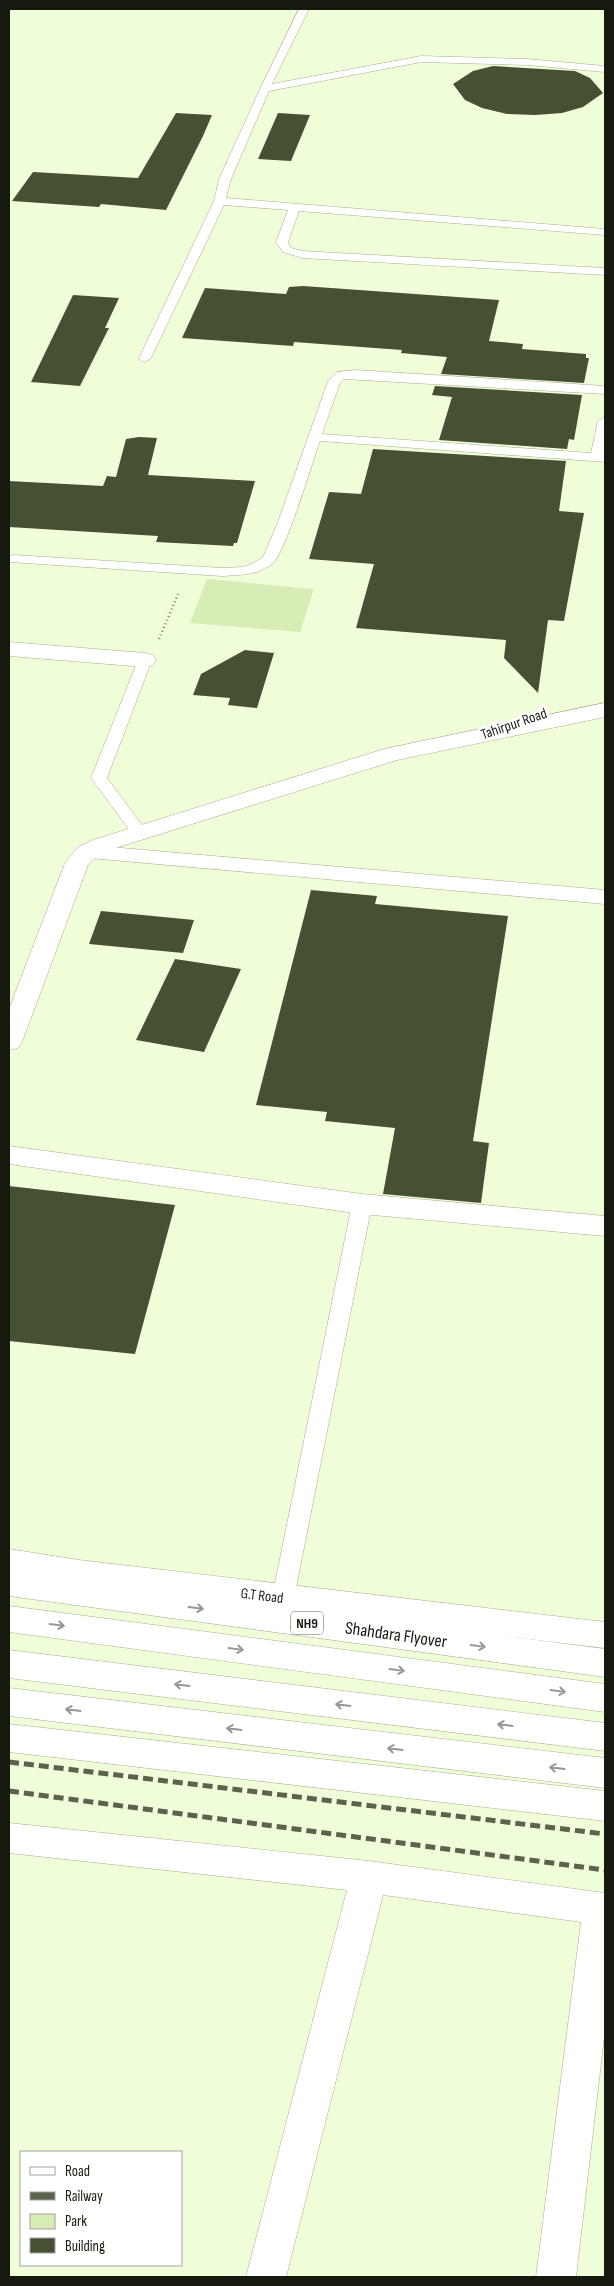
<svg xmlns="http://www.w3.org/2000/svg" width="614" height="2286" viewBox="0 0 614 2286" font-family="'Sofia Sans Condensed',sans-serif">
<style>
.green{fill:#d8ecb5}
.building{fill:#465032}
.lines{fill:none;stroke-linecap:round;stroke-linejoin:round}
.service-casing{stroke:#a2af8d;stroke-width:1}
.minor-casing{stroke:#a2af8d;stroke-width:1}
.tertiary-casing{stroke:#a2af8d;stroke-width:1}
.secondary-casing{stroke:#a2af8d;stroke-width:1}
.primary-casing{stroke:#a2af8d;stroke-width:1}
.trunk-casing{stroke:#a2af8d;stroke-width:1}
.path{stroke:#7f8770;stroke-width:2.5;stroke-dasharray:1 3;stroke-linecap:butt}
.service{fill:#fff;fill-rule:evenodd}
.minor{fill:#fff;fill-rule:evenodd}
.tertiary{fill:#fff;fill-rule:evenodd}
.secondary{fill:#fff;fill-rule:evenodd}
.primary{fill:#fff;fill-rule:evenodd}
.trunk{fill:#fff;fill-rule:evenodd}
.rail{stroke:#5b624e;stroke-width:5;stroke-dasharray:10 5;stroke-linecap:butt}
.oneway{stroke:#969893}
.labels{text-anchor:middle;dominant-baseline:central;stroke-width:5;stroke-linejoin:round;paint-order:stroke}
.shield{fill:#fff;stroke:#5c5f56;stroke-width:1}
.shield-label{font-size:14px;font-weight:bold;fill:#161a0e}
.street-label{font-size:15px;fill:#161a0e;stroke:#fff}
.near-street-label{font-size:18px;fill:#161a0e;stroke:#fff}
</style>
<rect width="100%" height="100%" fill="#f0fdd9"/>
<path class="green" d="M207,579L314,589L300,632L190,623Z"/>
<path class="building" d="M493,66L575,71L590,78L603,93L583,107L562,113L535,115L507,114L482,108L465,100L453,84L473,71Z
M176,113L212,115L203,136L166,210L101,204L99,207L12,201L33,172L138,178Z
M278,113L310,115L291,161L258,159Z
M303,286L499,300L489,341L523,344L522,349L586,354V358H589L584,383L441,374L447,357L401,353L402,350L294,342L293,346L182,338L205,288L286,294L289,287Z
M73,295L119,298L105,328H109L80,386L31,382Z
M435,386L582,395L574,440L569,439L567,449L439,440L452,397L432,395Z
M139,437L157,438L148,475L255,481L237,543H234L233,546L156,542L158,536L9,527V481L103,486L107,476L116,477L126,439Z
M373,449L566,461L559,511L584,513L564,621L548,620L538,693L504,658L506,640L356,628L374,564L309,559L329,492L361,494Z
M245,650L274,653L257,708L228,705L230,698L193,695L201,674Z
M311,890L377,896L375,904L508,916L473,1141L489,1143L481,1203L383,1194L395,1128L325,1121L327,1112L256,1105Z
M101,911L194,920L183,953L89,944Z
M175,959L241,969L204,1052L136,1040Z
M9,1186L175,1205L135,1354L9,1341Z"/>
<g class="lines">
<g class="service-casing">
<path id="service" d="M299,9H309L272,84L421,56L527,59L605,66V72L527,65L421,62L269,91L231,179L226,198L605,229V235L299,211L288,242L291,248L302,251L605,268V275L302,258L283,252L276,242L288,210L224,205L151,358L145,362L141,361L139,358L214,201L219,179L260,89Z
M356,370L605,386V394L344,379L340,383L322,434L591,453L598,421L605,417V462L320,441C312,463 286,551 273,563C259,575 240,575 222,576L9,562V556L14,555L222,568L243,567L254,563L263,557L278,522L328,381L337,372Z
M145,656L152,660L107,778L147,832L145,835H133L91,778L138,660Z
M362,1197L369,1199L372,1204L294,1598L291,1604L283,1607L275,1604L272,1598L352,1204L355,1199Z"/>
</g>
<g class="minor-casing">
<path id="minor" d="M9,642L145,653L153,655L156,660L153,665L145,667L9,656Z
M9,1146L362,1194L605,1216V1236L362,1214L9,1164Z
M9,1823L369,1861L605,1893V2029L576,2277H536L581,1922L383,1895L286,2277H246L347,1890L9,1853Z"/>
</g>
<g class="tertiary-casing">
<path id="tertiary" d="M87,845L605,890V904L78,857L75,852L78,847Z"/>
</g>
<g class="secondary-casing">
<path id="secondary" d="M605,703V717L397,760L109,850L96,857L88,865L22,1042L18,1048L9,1050V1009L65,863L78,847L93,840L384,749Z
M9,1549L79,1560L605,1622V1648L79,1586L9,1575Z
M9,1724L605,1791V1821L9,1752Z"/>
</g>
<g class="primary-casing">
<path id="primary" d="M9,1570L605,1649V1677L9,1596Z
M9,1688L605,1758V1788L9,1716Z"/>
</g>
<g class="trunk-casing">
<path id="trunk" d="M9,1606L605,1684V1712L9,1632Z
M9,1650L605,1723V1751L9,1678Z"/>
</g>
<path class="path" d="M159,639L179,592"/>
<use href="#service" class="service"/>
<use href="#minor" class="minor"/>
<use href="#tertiary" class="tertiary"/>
<use href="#secondary" class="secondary"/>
<use href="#primary" class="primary"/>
<use href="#trunk" class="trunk"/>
<path class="rail" d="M9,1762L605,1834
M9,1791L605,1870"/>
</g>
<defs><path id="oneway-shaft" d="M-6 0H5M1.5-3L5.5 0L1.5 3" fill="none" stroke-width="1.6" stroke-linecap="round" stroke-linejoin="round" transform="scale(1.25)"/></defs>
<g class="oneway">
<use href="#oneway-shaft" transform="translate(196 1608) rotate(7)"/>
<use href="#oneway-shaft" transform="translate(57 1625) rotate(7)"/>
<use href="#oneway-shaft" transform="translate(478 1646) rotate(8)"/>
<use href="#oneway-shaft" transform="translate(236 1649) rotate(8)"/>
<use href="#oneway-shaft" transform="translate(397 1670) rotate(8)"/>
<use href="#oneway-shaft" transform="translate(182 1685) rotate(-173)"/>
<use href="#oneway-shaft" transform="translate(558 1691) rotate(8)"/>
<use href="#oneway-shaft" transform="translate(343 1705) rotate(-173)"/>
<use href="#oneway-shaft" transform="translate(73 1710) rotate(-173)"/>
<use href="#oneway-shaft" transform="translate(505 1725) rotate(-173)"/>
<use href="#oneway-shaft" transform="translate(234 1729) rotate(-173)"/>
<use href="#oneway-shaft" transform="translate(395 1749) rotate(-173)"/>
<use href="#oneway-shaft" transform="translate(557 1768) rotate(-173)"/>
</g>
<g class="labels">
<rect class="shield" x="291" y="1611.5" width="32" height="23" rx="4"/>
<g class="shield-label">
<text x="307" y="1623">NH9</text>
</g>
<g class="street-label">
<text transform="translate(514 724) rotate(-19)">Tahirpur Road</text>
<text transform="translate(262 1596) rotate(7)">G.T Road</text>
</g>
<g class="near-street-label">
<text transform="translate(396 1635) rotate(8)">Shahdara Flyover</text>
</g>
</g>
<rect width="614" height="2286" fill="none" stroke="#161a0e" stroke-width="20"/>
<rect x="20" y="2151" width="162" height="115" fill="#ffffff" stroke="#a2a39f"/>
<rect x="30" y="2167" width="25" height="8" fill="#ffffff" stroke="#a2a39f"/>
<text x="65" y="2176" font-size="15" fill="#161a0e">Road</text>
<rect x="30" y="2192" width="25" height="8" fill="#5b624e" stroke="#a2a39f"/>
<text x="65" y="2201" font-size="15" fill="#161a0e">Railway</text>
<rect x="30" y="2214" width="25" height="15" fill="#d8ecb5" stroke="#a2a39f"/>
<text x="65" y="2226" font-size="15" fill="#161a0e">Park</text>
<rect x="30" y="2238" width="25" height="15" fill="#465032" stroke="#a2a39f"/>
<text x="65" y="2251" font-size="15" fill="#161a0e">Building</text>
</svg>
